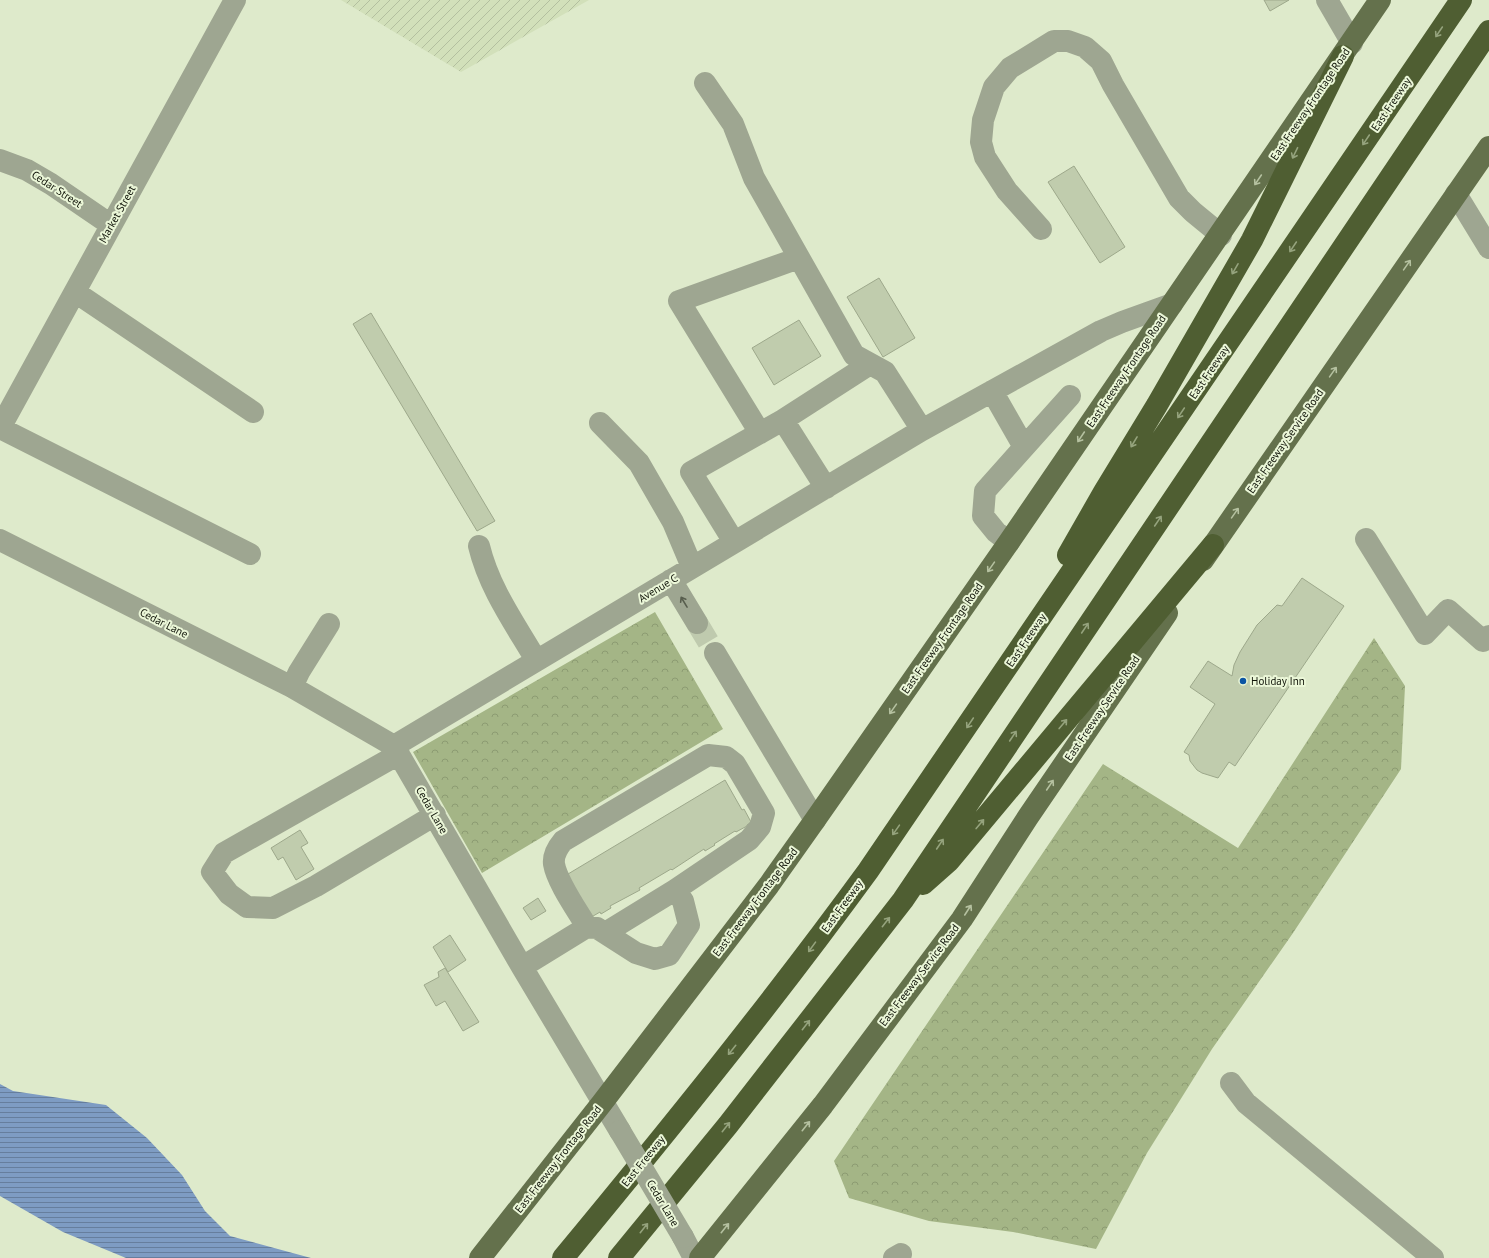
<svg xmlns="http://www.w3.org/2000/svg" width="1489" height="1258" viewBox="0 0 1489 1258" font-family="'PT Sans',sans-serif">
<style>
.industrial{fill:url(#industrial-furrows)}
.forest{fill:url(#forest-crowns)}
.water{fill:url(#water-rules)}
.building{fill:#c0ccad;stroke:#9da88b}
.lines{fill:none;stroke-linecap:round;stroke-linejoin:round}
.minor-tunnel{stroke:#bfcaae;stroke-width:22;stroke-dasharray:22 11;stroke-linecap:butt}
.minor{stroke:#9ea691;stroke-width:22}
.major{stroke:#64714c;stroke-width:22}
.highway{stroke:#4f5e32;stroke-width:22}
.minor-bridge{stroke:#9ea691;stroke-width:22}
.oneway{stroke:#95a37d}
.oneway2{stroke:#b5c1a0}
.oneway3{stroke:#585e4e}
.poi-dot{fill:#0b54a4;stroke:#ebf7d8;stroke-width:1.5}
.labels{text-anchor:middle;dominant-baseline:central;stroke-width:4;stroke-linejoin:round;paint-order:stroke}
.street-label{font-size:11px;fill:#11150a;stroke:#ebf7d8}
.poi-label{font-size:11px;fill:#11150a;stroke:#ebf7d8;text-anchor:start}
</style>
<defs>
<pattern id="industrial-furrows" width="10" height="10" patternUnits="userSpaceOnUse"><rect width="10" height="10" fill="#d2e0ba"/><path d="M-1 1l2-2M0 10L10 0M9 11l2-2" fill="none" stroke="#b3bf9f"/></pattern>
<pattern id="forest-crowns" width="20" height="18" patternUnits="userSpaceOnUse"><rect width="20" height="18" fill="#a4b586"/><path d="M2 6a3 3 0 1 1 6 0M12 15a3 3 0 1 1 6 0" fill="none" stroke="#8c9b72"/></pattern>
<pattern id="water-rules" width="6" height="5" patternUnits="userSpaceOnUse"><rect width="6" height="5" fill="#7e9cc3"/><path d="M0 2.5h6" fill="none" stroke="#667e9d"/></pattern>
</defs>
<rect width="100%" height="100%" fill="#deeacb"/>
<path class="industrial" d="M341,0H589L461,72Z"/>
<path class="forest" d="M655,612L723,729L482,873L413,752Z
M1374,638L1405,686L1401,769L1293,933L1212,1049L1147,1153L1096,1249L1013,1232L929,1221L849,1198L834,1161L1103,764L1238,848Z"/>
<path class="water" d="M0,1084L13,1091L106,1105L147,1138L182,1175L205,1211L230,1236L311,1258H126L63,1232L0,1196Z"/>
<path class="building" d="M1264,0H1289L1270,11Z
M1074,166L1125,247L1100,263L1048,182Z
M879,278L915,338L883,357L847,297Z
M371,313L495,521L477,531L353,324Z
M799,320L821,356L774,385L752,348Z
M1302,578L1344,606L1235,766L1229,762L1218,778L1202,773L1197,770L1190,761L1189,755L1184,752L1215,704L1190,687L1208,661L1232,676L1234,665L1240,652L1257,625L1277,605L1282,606Z
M725,780L742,810L744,809L751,822L747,825V826L736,832L735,831L714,844L715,845L705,851L704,849L672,870L671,869L639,888L640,890L610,906L611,908L601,914L600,912L588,919L563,877Z
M300,830L308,843L301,847L314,869L296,880L283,857L278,860L271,848Z
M538,898L546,911L531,920L523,908Z
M450,935L466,960L448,972L433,947Z
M445,968L479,1022L463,1031L445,1001L436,1006L424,985L439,977L438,972Z"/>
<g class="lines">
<path class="minor-tunnel" d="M697,623L715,653"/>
<path class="minor" d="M1327,0L1352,43
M705,83L733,124L754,178L854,355L885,372L922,430
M0,160L27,170L51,184L111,225
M1456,194L1489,248
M1041,229L1007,191L985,157L981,142L983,120L994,87L1010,68L1054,41H1068L1085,47L1101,61L1113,85L1179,198L1193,212L1221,235
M75,292L253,412
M992,391L1024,447
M600,423L639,463L673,522L692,567
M0,428L235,0
M0,428L250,554
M760,433L679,301L799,258
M826,488L783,420L870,364
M1366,539L1425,634L1448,610L1483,641L1489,636
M0,540L292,687L394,746L522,967L620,1131
M734,542L691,472L783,420
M1009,542L996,532L983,516L985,491L1070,396
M479,546C489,588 515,624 536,660
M671,580L697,623
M715,653L815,820
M292,687L299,672L329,624
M394,746L922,430L1101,331L1122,322L1172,304
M399,754L224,853L212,872L229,894L247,907L273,908L316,886L435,815
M587,927C577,910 557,882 554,864C553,856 558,847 563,841L708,755L726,757L735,764L764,813L760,827L749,840L675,890
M522,967L587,927L597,928L636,953L655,959L669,955L689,925L683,901L675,890L605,933
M1231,1083L1246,1103L1433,1258
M683,1237L694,1258
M894,1258L901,1254"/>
<path class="major" d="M1203,560L1489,147
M480,1258L602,1103L769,885L815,820L1009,542L1380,0
M700,1258L823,1105L962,919L1028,817L1167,613"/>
<path class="highway" d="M1068,555L1104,492L1157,405L1252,240L1343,56
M923,884L949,861L1213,545
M563,1258C668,1131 771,1004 868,871L1461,0
M619,1258L728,1125L903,900L1489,31"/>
<path class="minor-bridge" d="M620,1131L683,1237"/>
</g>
<defs><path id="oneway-shaft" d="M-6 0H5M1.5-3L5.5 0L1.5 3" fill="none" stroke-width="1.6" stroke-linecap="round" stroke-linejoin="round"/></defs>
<g class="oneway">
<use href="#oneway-shaft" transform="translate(1439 32) rotate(124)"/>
<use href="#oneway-shaft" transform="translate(1366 140) rotate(124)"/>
<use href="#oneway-shaft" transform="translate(1295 153) rotate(116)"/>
<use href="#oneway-shaft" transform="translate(1293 247) rotate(124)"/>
<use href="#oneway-shaft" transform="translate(1235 269) rotate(120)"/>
<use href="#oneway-shaft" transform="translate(1181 413) rotate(124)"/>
<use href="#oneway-shaft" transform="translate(1134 442) rotate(121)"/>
<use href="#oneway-shaft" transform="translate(1158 521) rotate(-56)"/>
<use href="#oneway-shaft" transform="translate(1085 628) rotate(-56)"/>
<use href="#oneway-shaft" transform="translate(970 723) rotate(124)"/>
<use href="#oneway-shaft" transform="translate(1063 724) rotate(-50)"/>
<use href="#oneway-shaft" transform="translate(1013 736) rotate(-56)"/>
<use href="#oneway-shaft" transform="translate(980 824) rotate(-50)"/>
<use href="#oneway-shaft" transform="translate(896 830) rotate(125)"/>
<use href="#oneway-shaft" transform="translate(940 844) rotate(-56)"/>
<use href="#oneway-shaft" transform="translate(886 922) rotate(-52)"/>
<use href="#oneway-shaft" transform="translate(812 947) rotate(126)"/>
<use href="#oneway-shaft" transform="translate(806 1025) rotate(-52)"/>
<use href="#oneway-shaft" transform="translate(732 1050) rotate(129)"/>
<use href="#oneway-shaft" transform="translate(726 1127) rotate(-51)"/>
<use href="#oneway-shaft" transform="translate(644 1228) rotate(-51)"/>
</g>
<g class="oneway2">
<use href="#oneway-shaft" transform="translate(1258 180) rotate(124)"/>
<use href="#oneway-shaft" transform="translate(1407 265) rotate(-55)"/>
<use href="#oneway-shaft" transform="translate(1333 372) rotate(-55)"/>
<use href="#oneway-shaft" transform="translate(1081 437) rotate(124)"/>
<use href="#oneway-shaft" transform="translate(1235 513) rotate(-55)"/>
<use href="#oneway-shaft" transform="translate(991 567) rotate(125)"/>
<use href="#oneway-shaft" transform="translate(893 709) rotate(125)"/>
<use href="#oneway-shaft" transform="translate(1050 785) rotate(-56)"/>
<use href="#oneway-shaft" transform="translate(968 910) rotate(-57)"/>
<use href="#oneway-shaft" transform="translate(806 1126) rotate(-51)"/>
<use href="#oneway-shaft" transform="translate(725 1228) rotate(-51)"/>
</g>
<use class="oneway3" href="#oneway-shaft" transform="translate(684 602) rotate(-121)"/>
<circle class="poi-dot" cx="1243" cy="681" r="4"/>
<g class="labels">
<g class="street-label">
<text transform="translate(1310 104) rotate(-56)">East Freeway Frontage Road</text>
<text transform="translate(1391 104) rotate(-56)">East Freeway</text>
<text transform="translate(57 189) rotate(33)">Cedar Street</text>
<text transform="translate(117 214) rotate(-61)">Market Street</text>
<text transform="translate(1126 371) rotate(-56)">East Freeway Frontage Road</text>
<text transform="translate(1209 372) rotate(-56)">East Freeway</text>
<text transform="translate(1285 441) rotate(-55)">East Freeway Service Road</text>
<text transform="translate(658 588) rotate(-31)">Avenue C</text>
<text transform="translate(164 623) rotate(27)">Cedar Lane</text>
<text transform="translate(942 638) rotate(-55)">East Freeway Frontage Road</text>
<text transform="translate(1026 640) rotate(-56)">East Freeway</text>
<text transform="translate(1102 708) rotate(-56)">East Freeway Service Road</text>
<text transform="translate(432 810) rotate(60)">Cedar Lane</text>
<text transform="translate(755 902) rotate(-53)">East Freeway Frontage Road</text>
<text transform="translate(842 906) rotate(-54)">East Freeway</text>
<text transform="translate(919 975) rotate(-53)">East Freeway Service Road</text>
<text transform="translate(558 1159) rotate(-52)">East Freeway Frontage Road</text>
<text transform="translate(643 1161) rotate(-51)">East Freeway</text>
<text transform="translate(663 1203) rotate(59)">Cedar Lane</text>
</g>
<g class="poi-label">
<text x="1251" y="681">Holiday Inn</text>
</g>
</g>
</svg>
